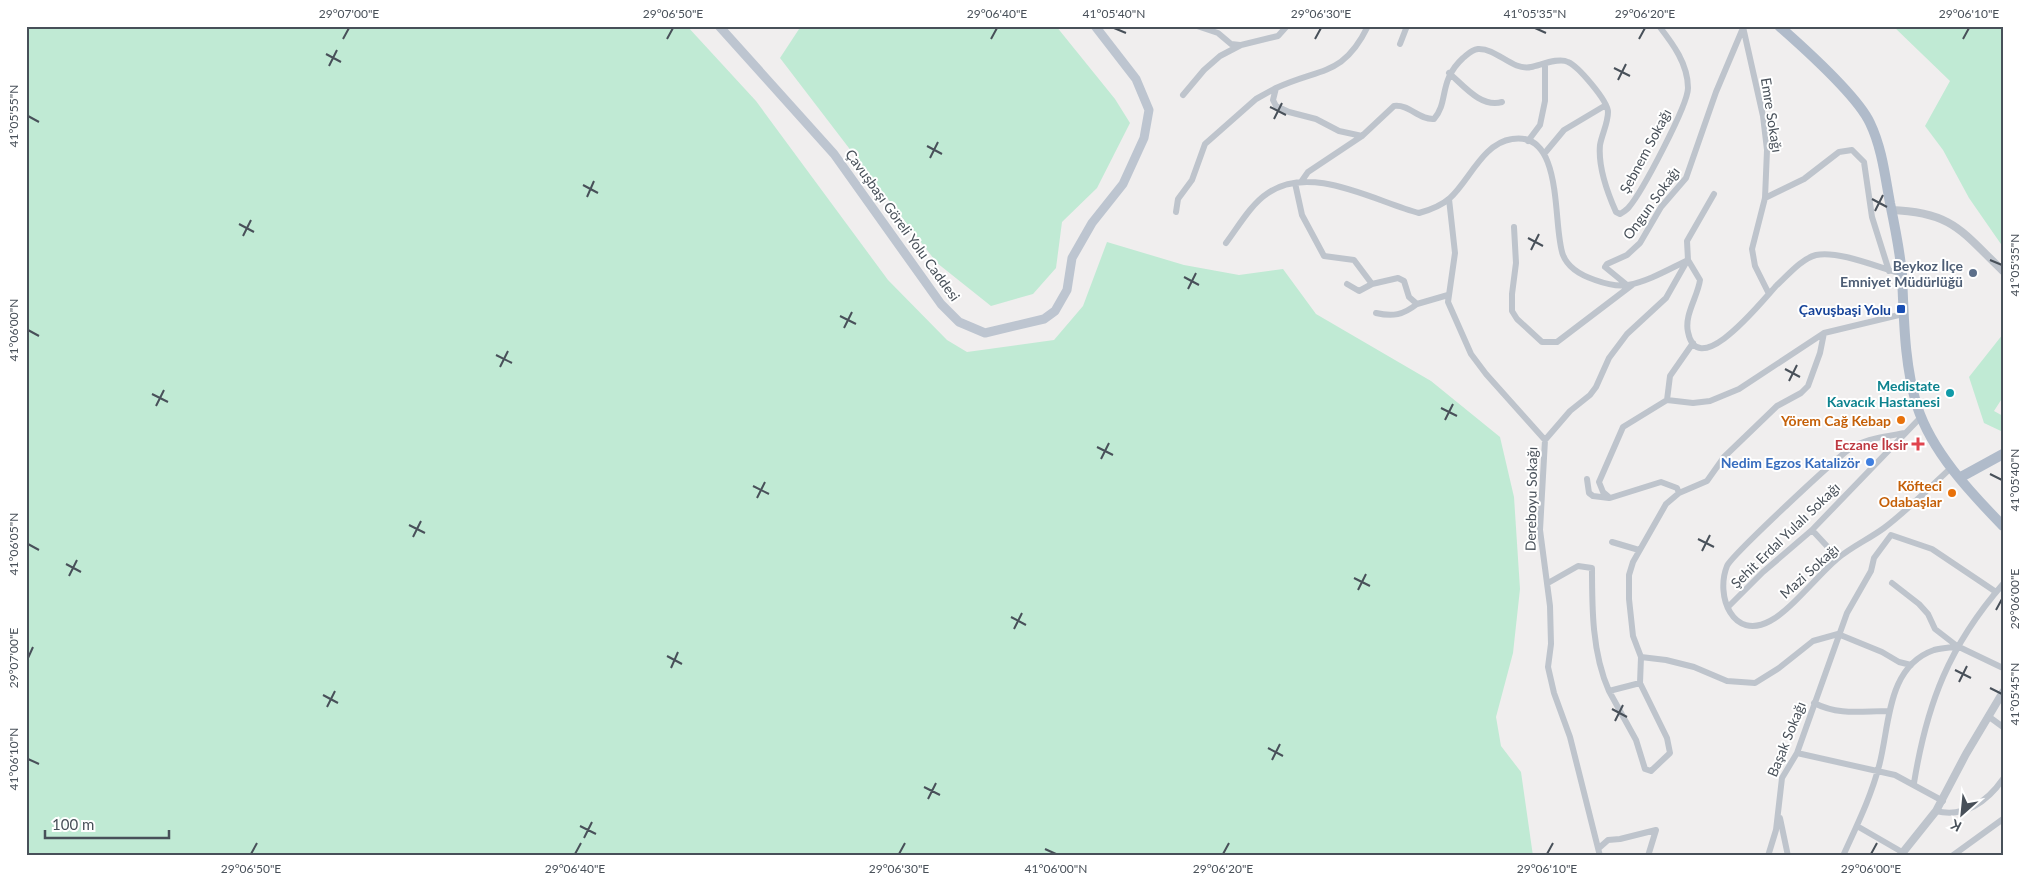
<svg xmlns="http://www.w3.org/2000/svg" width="2029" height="882" viewBox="0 0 2029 882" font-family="Lato,sans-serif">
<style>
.green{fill:#c0ead4}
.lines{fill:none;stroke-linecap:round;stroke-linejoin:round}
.minor{stroke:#bec4cc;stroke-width:6}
.tertiary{stroke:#bec4cc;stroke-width:8}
.secondary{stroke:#bdc5d0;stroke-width:9}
.primary{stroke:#b0bbca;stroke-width:10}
.ticks{fill:none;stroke:#485059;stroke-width:2}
.service-dot{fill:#5c6f8a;stroke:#fff;stroke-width:2}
.transit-dot{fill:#1a4fb4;stroke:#fff;stroke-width:2}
.culture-dot{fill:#0f9aa8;stroke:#fff;stroke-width:2}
.food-dot{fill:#e8710a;stroke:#fff;stroke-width:2}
.health-dot{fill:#e0444e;stroke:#fff;stroke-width:2}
.shop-dot{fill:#3f7fe0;stroke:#fff;stroke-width:2}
.labels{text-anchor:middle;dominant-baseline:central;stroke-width:4;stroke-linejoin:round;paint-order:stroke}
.street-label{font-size:14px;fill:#485059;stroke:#fff}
.service-label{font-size:14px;font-weight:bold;fill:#4e5e75;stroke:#fff;text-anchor:end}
.transit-label{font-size:14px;font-weight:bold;fill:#164399;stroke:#fff;text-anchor:end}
.culture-label{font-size:14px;font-weight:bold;fill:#0d838f;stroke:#fff;text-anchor:end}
.food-label{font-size:14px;font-weight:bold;fill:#c56008;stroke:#fff;text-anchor:end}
.health-label{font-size:14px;font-weight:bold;fill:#be3a42;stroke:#fff;text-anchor:end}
.shop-label{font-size:14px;font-weight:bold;fill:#366cbe;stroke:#fff;text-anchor:end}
.neatline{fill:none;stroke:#485059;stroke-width:2}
.ticks-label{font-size:12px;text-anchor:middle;fill:#485059}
</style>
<rect width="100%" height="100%" fill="#f0eeee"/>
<path class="green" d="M26,26H687L756,101L888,280L947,340L967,352L1054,340L1083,306L1107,242L1184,265L1239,275L1283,269L1316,314L1431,381L1500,437L1514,497L1520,589L1513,653L1496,717L1501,746L1521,772L1533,856H26Z
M801,26H1056L1115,99L1130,123L1097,188L1062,222L1056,268L1033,294L991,306L937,263L780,58Z
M1893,26H2003V247L1969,198L1943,150L1925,126L1950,81Z
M2003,334V397L1994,411L2003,416V432L1984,423L1969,377Z"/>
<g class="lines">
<path class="minor" d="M1197,26L1218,33L1231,44L1240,45
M1743,27L1763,116L1767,150L1765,198L1752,249L1755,266L1769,294
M1400,44L1407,26
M1449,73C1464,86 1481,108 1502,102
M1183,95L1204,70L1220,56L1241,45L1278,36L1287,26
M1362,136L1339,131L1316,119L1289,112L1276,106L1273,100L1276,88C1321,67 1343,77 1368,26
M1528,141L1540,125L1545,101V65
M1544,154L1564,130L1606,105
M1301,182L1308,172L1362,136L1394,106C1409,104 1419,120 1434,119C1449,102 1438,81 1463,58C1468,54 1471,50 1478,49C1497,48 1512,71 1531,67C1541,65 1559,57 1568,62C1578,66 1608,101 1608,112C1608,123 1602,134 1600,145C1598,166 1608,194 1616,212L1620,214C1623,212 1627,210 1629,207C1642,192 1688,105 1688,88C1688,64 1673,44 1659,26
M1295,183L1302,215L1324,256L1354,260L1372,284
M1714,194L1687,241L1688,260L1700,280C1698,296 1684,315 1688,332C1698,384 1766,296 1777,285C1788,275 1801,259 1816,255C1838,250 1880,268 1902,274
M1765,198L1804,179L1839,152L1852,150L1864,162L1872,217L1889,271
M1449,199L1455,253L1448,302L1471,354L1486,374L1545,440L1540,530L1550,606L1551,644L1548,667L1554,693L1570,737L1600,856
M1176,212L1178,199L1192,180L1205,144L1256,99L1276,88
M1514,227L1516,263L1512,294V311L1517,319L1542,342H1557L1632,285
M1226,243C1238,227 1251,204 1268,193C1311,163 1376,202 1419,213C1430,210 1441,206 1450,198C1469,181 1483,143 1512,139C1565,130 1552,227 1563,255C1568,268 1583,276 1595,280C1606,284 1617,287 1628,285C1649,281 1669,269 1688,260
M1347,284L1359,291L1372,284L1398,278L1404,281L1409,297L1417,304L1448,295
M1627,285L1605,267L1607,264L1627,255L1640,243L1661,207L1686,178L1716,92L1743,28
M1376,313C1393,317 1403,315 1417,304
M1667,400L1693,403L1710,401L1739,389L1824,333L1903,314
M1905,433C1888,436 1870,438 1854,446C1842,452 1731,556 1727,566C1715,596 1733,641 1770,621C1790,611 1818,575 1837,559C1851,547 1869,539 1884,528C1908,510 1930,487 1952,467
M1545,440L1570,411L1590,395L1596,387L1609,358L1627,334L1666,298L1687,261
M1587,479L1589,493L1593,496L1609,498
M1679,493L1677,488L1661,482L1610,498L1603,492L1599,482L1623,427L1667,400L1670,376L1693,343
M1812,530L1838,558
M1612,542L1639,550
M1548,583L1578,566L1592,568C1592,608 1592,653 1609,691L1640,683
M1892,583L1919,604L1928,614L1935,629L1957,646L2003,668
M1728,607L1763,572L1812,530L1922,416
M1838,634L1882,652L1899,662L1911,665
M1641,657L1666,660L1694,667L1727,681L1755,683L1779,668L1813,641L1838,634
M1609,691L1636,740L1645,769L1651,771L1670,753L1667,738L1640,683L1641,657L1633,636L1629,599V575L1633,562L1666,504L1679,493L1707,481L1724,457L1777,406L1801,393L1808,386L1820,353L1824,333
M1814,703C1840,716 1861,711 1889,711
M1988,716L2003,727
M1797,753L1895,775L1943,801
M1914,783C1927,703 1949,646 2003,584
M1936,811C1964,818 1987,802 2003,779
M1780,818L1788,856
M1857,826L1902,852
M1599,848L1608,840L1620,839L1656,830L1648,856
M1768,856L1776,830L1782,778L1797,753L1847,613L1871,571L1874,558L1891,535L1932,549L1996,592
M1843,856C1856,827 1871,797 1879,766C1890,726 1886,667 1934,650C1941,648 1950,648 1957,646
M1952,856L2003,819"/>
<path class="tertiary" d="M1891,210C1953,212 1962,232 2003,271
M1900,856L1936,811L1966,754L2003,692"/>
<path class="secondary" d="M719,26L834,154L941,304L959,322L985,333L1044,319L1055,311L1067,290L1072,258L1092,223L1123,184L1144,138L1149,110L1136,79L1095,26"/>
<path class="primary" d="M1779,26C1804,48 1857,95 1870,123C1882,148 1885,176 1890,203C1895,227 1900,251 1902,275C1904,318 1904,364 1917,406C1932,452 1970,492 2003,526
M1961,477L2003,454"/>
</g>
<path class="ticks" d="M1114,28L1126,33M1535,28L1546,33M343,39L349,28M667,39L673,28M991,39L997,28M1315,39L1321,28M1639,39L1645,28M1963,39L1969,28M326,54L341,62M329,66L337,50M1614,68L1630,76M1618,80L1626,64M1270,107L1286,115M28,116L39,122M1274,119L1282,103M927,146L942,154M930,158L938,142M583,185L598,193M587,197L594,181M1872,199L1887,207M1875,211L1883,195M239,224L254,232M243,236L251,220M1528,238L1543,246M1531,250L1539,234M1990,260L2002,265M1184,277L1199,285M1188,289L1196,273M840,316L856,324M844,328L852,312M28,330L39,336M496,355L512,363M500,367L508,351M1785,369L1800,377M1789,381L1797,365M152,394L168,402M156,406L164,390M1441,408L1457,416M1445,420L1453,404M1097,447L1113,455M1101,459L1109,443M1990,474L2002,480M753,486L769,494M757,498L765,482M409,525L425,533M413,537L421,521M1698,539L1714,547M28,544L39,550M1702,551L1710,535M66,564L81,572M69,576L77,560M1354,578L1370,586M1358,590L1366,574M1996,610L2002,599M1011,617L1026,625M1014,629L1022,613M667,656L682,664M28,658L33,647M671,668L678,652M1955,670L1971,678M1959,682L1967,666M1990,688L2002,694M323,695L338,703M327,707L335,691M1612,709L1627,717M1615,721L1623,705M1268,748L1283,756M28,759L39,764M1272,760L1280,744M924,787L940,795M928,799L936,783M580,826L596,834M584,838L592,822M1045,849L1056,854M251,854L257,843M575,854L581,843M899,854L905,843M1223,854L1229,843M1547,854L1553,843M1871,854L1877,843"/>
<circle class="service-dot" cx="1973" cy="273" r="5"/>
<rect class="transit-dot" x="1896" y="304" width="10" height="10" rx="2.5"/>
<circle class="culture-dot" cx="1950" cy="393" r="5"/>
<g class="food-dot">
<circle cx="1901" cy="420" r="5"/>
<circle cx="1952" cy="493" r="5"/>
</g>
<path class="health-dot" d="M1915.5 436.5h5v5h5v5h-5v5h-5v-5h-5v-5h5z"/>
<circle class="shop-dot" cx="1870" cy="462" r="5"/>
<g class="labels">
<g class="street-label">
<text transform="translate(1772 115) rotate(81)">Emre Sokağı</text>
<text transform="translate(1645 151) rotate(-62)">Şebnem Sokağı</text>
<text transform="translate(1651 203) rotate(-54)">Ongun Sokağı</text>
<text transform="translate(903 225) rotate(54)">Çavuşbaşı Göreli Yolu Caddesi</text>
<text transform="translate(1531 499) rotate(-89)">Dereboyu Sokağı</text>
<text transform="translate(1785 535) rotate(-44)">Şehit Erdal Yulalı Sokağı</text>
<text transform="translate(1809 571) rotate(-42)">Mazi Sokağı</text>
<text transform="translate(1786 739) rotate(-68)">Başak Sokağı</text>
</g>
<g class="service-label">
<text x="1963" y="265">Beykoz İlçe<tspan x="1963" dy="16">Emniyet Müdürlüğü</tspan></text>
</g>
<g class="transit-label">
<text x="1891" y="309">Çavuşbaşi Yolu</text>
</g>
<g class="culture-label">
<text x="1940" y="385">Medistate<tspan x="1940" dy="16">Kavacık Hastanesi</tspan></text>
</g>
<g class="food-label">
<text x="1891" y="420">Yörem Cağ Kebap</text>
<text x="1942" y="485">Köfteci<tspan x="1942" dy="16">Odabaşlar</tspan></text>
</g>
<g class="health-label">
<text x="1908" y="444">Eczane İksir</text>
</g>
<g class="shop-label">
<text x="1860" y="462">Nedim Egzos Katalizör</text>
</g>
</g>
<rect width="2029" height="882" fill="none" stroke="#ffffff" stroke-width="55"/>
<g transform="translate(1962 814) rotate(207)" stroke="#ffffff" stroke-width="4" paint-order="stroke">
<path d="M0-4L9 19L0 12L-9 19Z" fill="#485059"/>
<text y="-8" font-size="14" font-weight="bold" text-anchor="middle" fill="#485059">K</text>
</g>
<path d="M45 830v8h124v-8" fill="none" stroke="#485059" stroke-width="2.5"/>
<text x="52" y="830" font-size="15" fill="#485059" stroke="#ffffff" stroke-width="4" paint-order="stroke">100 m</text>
<rect x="28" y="28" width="1974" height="826" class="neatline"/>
<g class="ticks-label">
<text x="349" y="18">29°07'00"E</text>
<text x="673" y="18">29°06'50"E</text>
<text x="997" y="18">29°06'40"E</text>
<text x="1114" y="18">41°05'40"N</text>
<text x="1321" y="18">29°06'30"E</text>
<text x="1535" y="18">41°05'35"N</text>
<text x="1645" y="18">29°06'20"E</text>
<text x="1969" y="18">29°06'10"E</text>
<text transform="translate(14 116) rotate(-90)" y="4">41°05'55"N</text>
<text transform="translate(2015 265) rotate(-90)" y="4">41°05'35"N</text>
<text transform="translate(14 330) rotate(-90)" y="4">41°06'00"N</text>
<text transform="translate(2015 480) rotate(-90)" y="4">41°05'40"N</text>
<text transform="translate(14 544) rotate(-90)" y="4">41°06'05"N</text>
<text transform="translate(2015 599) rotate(-90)" y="4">29°06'00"E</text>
<text transform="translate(14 658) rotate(-90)" y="4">29°07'00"E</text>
<text transform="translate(2015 694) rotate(-90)" y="4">41°05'45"N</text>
<text transform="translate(14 759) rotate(-90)" y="4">41°06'10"N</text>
<text x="251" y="873">29°06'50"E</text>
<text x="575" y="873">29°06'40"E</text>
<text x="899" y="873">29°06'30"E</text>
<text x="1056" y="873">41°06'00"N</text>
<text x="1223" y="873">29°06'20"E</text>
<text x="1547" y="873">29°06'10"E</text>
<text x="1871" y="873">29°06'00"E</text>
</g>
</svg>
